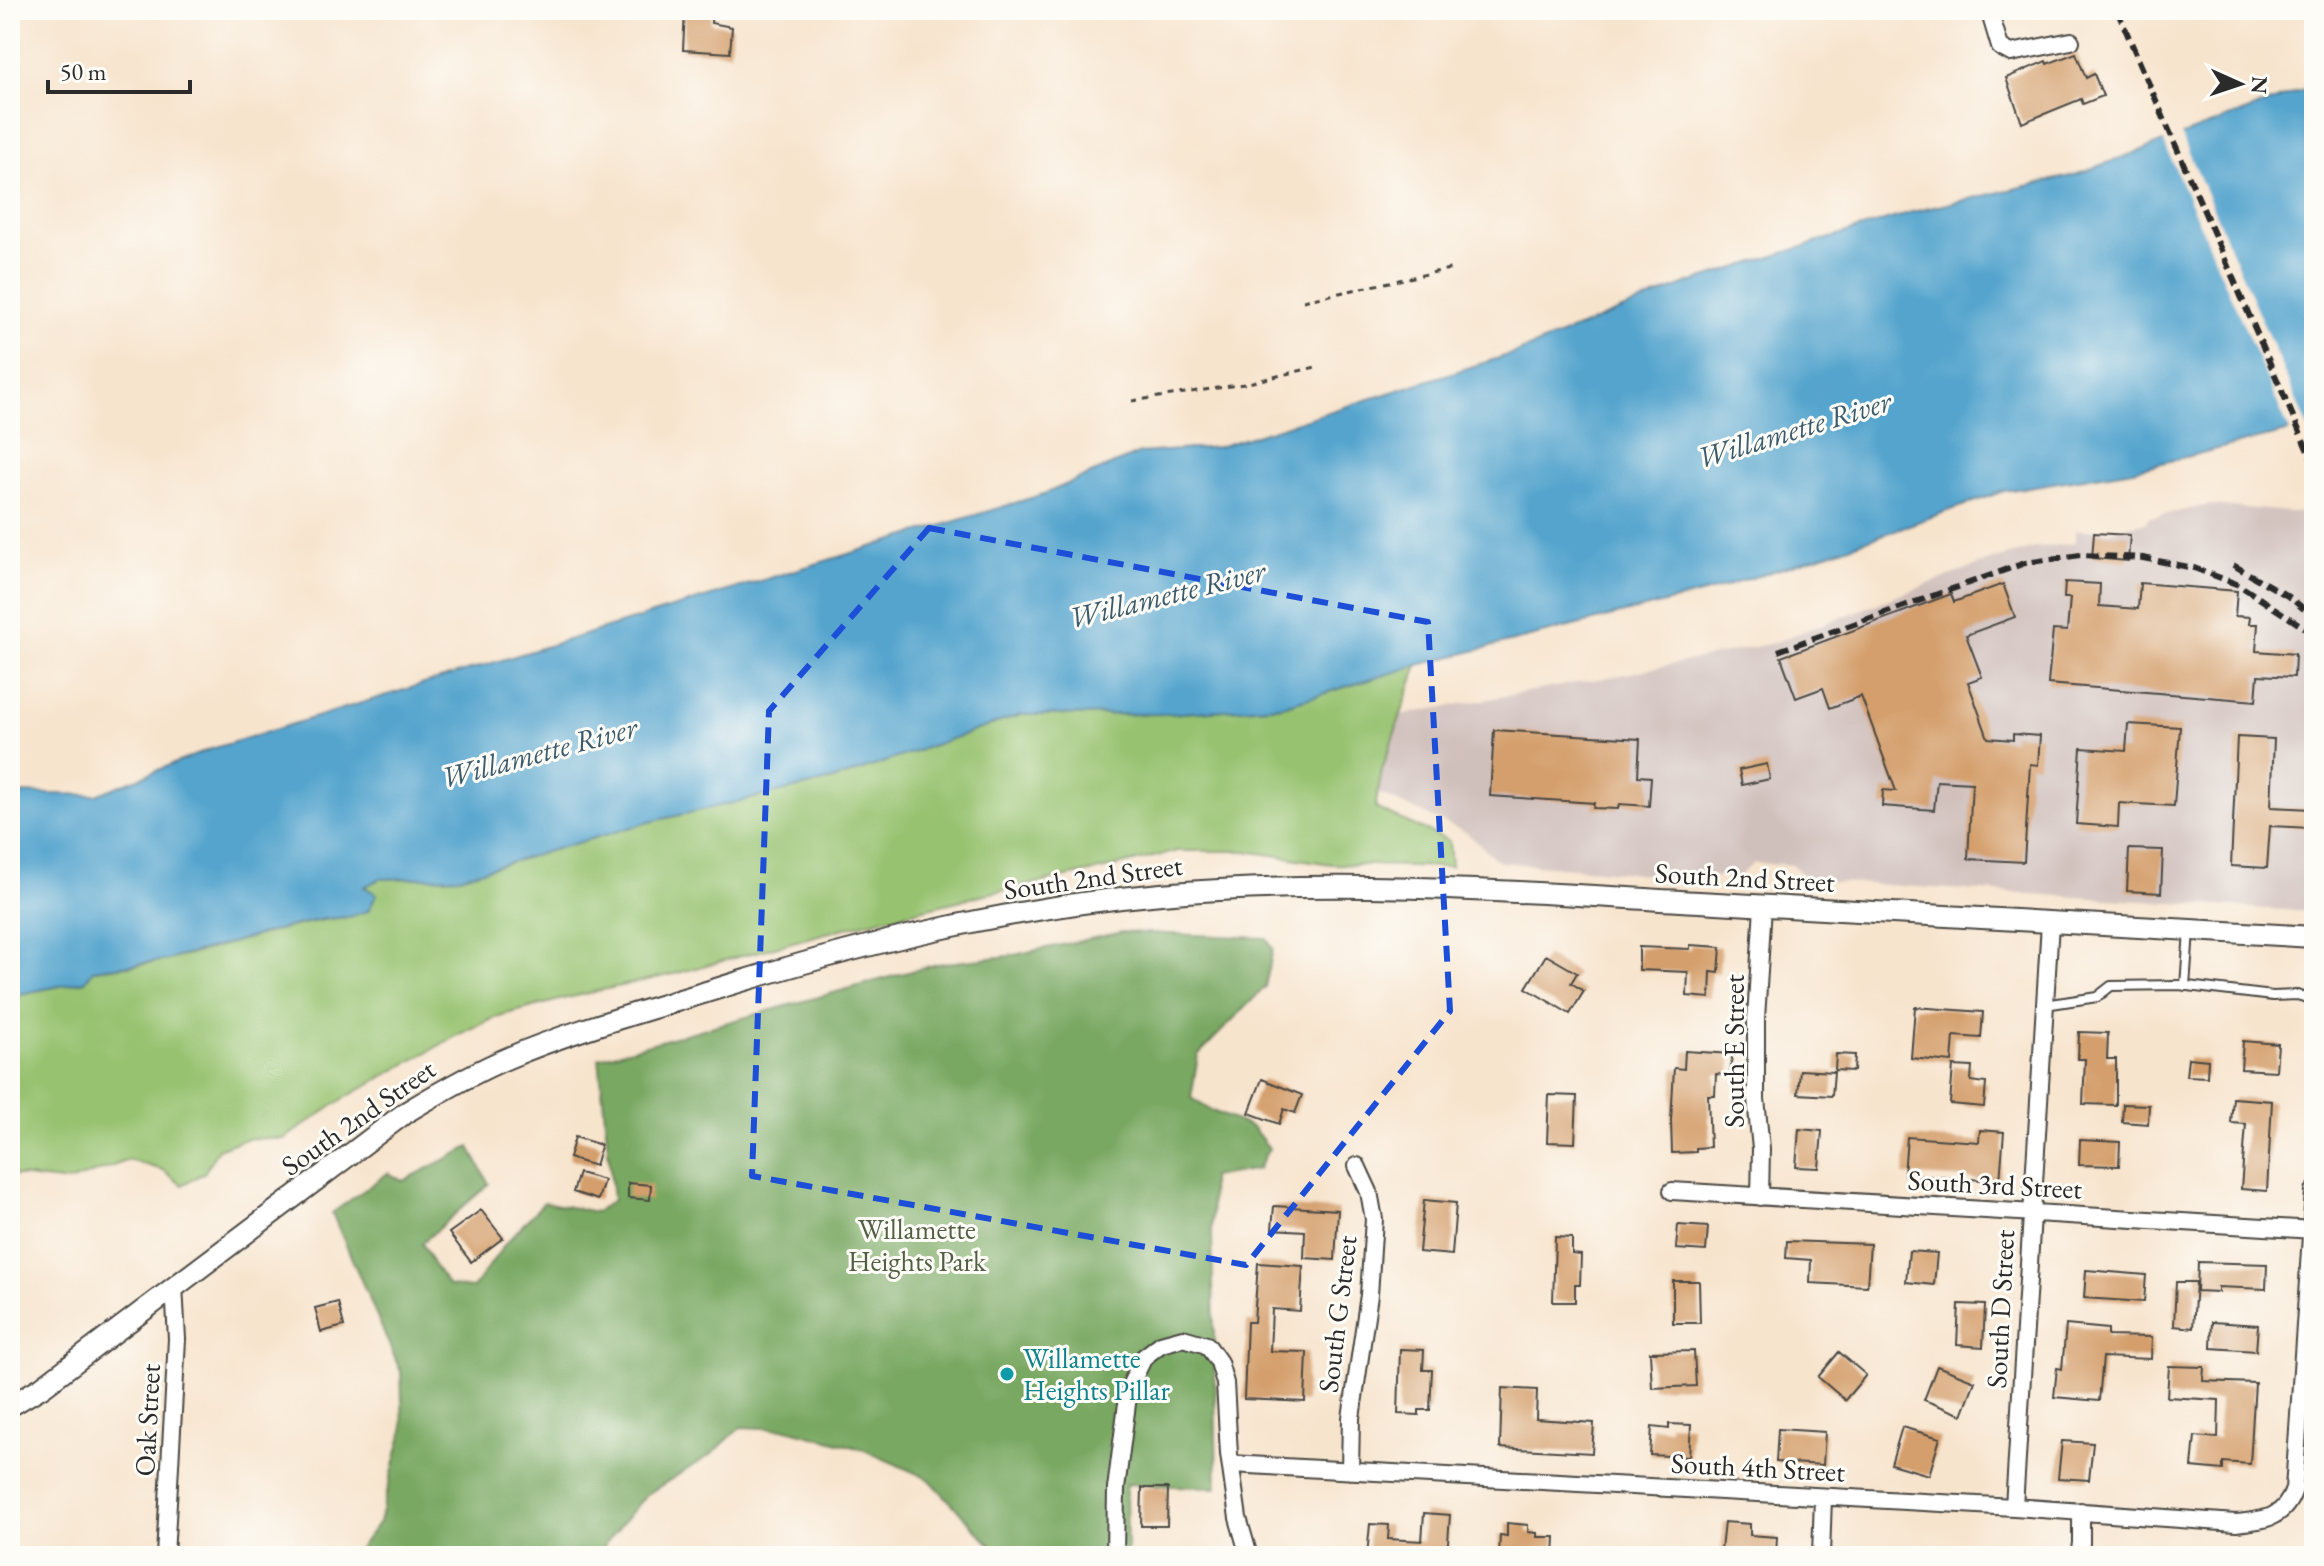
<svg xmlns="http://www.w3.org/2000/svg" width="2324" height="1566" viewBox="0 0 2324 1566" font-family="'EB Garamond',serif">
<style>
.industrial{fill:#d0c0bc}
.green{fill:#97c270;stroke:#61764e;stroke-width:2}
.forest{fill:#79a862;stroke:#526a46;stroke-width:2}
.water{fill:#54a4ce;stroke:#40687c;stroke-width:2}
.pier{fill:#f7e4cd}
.building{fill:#d49f6c}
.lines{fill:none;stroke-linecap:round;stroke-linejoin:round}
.service-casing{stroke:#4a4743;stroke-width:12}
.minor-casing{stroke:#4a4743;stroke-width:20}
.tertiary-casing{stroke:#4a4743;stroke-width:24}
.path{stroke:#4a4743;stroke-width:3;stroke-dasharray:6 6;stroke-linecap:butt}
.service{stroke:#fff;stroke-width:8}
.minor{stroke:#fff;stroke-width:16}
.tertiary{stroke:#fff;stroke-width:20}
.rail{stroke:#2b2b2b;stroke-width:6;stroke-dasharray:12 6;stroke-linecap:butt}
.marked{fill:none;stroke:#1d4ed8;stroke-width:6;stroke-dasharray:16 10;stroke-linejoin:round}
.culture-dot{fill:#0f9aa8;stroke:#fdfcf7;stroke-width:3}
.labels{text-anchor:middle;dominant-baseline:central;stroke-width:6;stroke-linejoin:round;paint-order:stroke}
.street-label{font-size:28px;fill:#2b2b2b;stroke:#fdfcf7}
.park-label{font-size:28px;fill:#516043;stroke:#fdfcf7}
.culture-label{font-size:28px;fill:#0d838f;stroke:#fdfcf7;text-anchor:start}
.water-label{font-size:30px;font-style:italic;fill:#3b5b6c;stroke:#fdfcf7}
</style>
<rect width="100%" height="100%" fill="#fdfcf7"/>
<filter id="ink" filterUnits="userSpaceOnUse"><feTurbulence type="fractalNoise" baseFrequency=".0125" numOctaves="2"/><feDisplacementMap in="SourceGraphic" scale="16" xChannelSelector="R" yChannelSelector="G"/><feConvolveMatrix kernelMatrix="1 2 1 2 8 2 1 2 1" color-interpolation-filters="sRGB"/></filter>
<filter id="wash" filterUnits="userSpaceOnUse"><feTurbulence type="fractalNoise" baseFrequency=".006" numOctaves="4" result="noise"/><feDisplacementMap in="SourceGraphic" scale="32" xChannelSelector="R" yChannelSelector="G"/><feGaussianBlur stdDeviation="1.8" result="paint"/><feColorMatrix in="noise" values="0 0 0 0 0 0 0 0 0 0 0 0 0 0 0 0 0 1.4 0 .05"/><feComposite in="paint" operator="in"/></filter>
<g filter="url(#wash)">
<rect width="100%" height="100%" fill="#f7e4cd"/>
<path class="industrial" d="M2209,505L2303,513L2314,539V912L1808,880L1793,865L1754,863L1738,877L1658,875L1499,862L1467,833L1351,781L1362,722L1626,674L1773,643L1992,560L2035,548L2075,543L2076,530L2108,531L2147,522V518Z"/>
<path class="green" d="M1418,665L1382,770L1375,808L1449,841L1451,867L1331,864L1246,851H1177L1109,868L995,892L845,928L674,974L567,998L499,1016L460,1034L343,1099L284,1139L248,1138L218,1149L204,1173L182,1185L163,1170L129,1160L69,1182L10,1175V994H20L85,981L93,970C117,967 143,965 167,960C228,947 287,922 349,917L364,887L379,879L459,877L649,822L833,780L1020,715L1167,714L1282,706Z"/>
<path class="forest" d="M1122,932L1266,938L1273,949L1265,987L1198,1055L1191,1098L1212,1111L1252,1127L1269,1148L1258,1169L1211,1177L1217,1488L1126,1484L1127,1556H1001L929,1479L862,1449L787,1429L741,1427L712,1454L646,1495L595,1556H353L379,1522L403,1431L401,1372L332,1213L388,1173L403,1181L470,1147L489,1184L422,1243L433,1264L449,1286L473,1288L505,1244L544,1202L596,1212L613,1200L599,1058L937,964L1009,956Z"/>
<path class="water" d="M2314,86V425L2133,470L2004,491L1839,550L1708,592L1418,665L1282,706L1167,714L1020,715L833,780L649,822L459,877L379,879L364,887L377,894L368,911L349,917L324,919L292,926L167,960L93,970L85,981L20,994H10V793L96,795L208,750L1044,494L1140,453L1218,447L1521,351L1686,284L1912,212L2075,175Z"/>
<path class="pier" d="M2180,132L2309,430L2291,434L2162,138Z"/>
<g id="blocks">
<path class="building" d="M685,10H712L711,23L732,27L730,53L683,50Z
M2076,53L2086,78L2094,74L2103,96L2083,104L2081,99L2022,123L2006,78L2046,61L2047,64Z
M2094,533L2130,535L2128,561L2092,558Z
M2065,582L2100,584L2099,606L2138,609L2140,583L2237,591L2235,616L2250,617L2249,624H2258L2256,651L2295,654L2294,677L2258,675L2256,701L2048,684L2053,630L2067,631L2070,598H2064Z
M2003,584L2015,617L1966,635L1982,677L1968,682L1988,738L2013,740V734L2040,736L2038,765L2030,764L2024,862L1968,859L1972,783L1937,781L1934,810L1882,806L1883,790L1896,791L1861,696L1830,708L1823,688L1796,698L1781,657L1951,594L1954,602Z
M2128,724L2180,727L2174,806L2119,803L2118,827L2076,824L2081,748L2126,751Z
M1494,730L1640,739L1638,776L1651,777L1649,806L1619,804L1618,809L1593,808L1594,803L1490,796Z
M2237,737L2274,739L2271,807L2311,809L2310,828L2270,826L2267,868L2231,866Z
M1767,764L1770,779L1742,785L1739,770Z
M2129,849L2163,850L2161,893L2127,891Z
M1690,945L1721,947L1719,973L1711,972L1710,998L1687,996L1688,972L1639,970V947L1690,949Z
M1546,955L1577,973L1571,983L1584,991L1570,1014L1526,988Z
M1915,1007L1983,1012L1981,1038L1954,1036L1952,1062L1911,1058Z
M2079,1032L2108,1033L2107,1059H2116V1105L2083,1104L2085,1059H2078Z
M2243,1041L2278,1044L2276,1071L2241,1069Z
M1685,1051L1732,1054L1730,1075L1716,1074L1715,1095H1708L1710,1147L1696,1148V1152L1672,1153L1671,1121L1674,1068L1684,1069Z
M1836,1054L1855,1055L1854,1071L1835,1070Z
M2188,1058L2208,1060L2207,1077L2186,1076Z
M1953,1066L1972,1067L1971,1081L1986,1083L1984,1107L1950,1104Z
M1800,1070L1834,1072L1832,1096L1798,1094Z
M1262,1079L1302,1095L1295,1113L1284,1109L1279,1124L1249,1113Z
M1549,1095L1577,1096L1575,1143L1547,1142Z
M2233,1098L2272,1101L2267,1191L2241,1189L2246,1124L2231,1123Z
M2123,1104L2149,1105L2148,1124L2122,1122Z
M1799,1129L1822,1131L1819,1168L1796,1167Z
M1980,1130L2004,1132L2000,1181L1904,1175L1907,1137L1979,1142Z
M575,1137L601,1145L595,1166L569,1158Z
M2080,1140L2120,1142L2119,1166L2079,1165Z
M579,1173L604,1180L598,1200L573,1192Z
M628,1183L651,1185L650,1200L628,1198Z
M1424,1200L1456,1203L1452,1255L1419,1252Z
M1274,1206L1338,1210L1335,1260L1304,1258L1305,1231L1272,1229Z
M481,1210L503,1238L471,1262L449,1233Z
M1678,1225L1708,1227L1706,1251L1676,1249Z
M1555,1237L1572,1238V1254L1581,1255L1580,1285H1575V1302H1553Z
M1787,1241L1870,1244L1867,1286L1810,1283L1811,1260L1786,1258Z
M1909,1251L1937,1253L1934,1285L1906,1282Z
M2198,1262L2267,1264L2266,1289L2218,1287V1292L2197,1291Z
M1258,1263L1303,1266L1300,1311L1272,1309L1270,1351L1307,1352L1305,1402L1244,1399L1247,1322H1254Z
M2086,1270L2146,1275L2144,1302L2084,1298Z
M1673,1281H1699L1700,1323H1673Z
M2176,1282H2196L2193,1328L2174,1326Z
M338,1302L344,1326L321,1332L315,1308Z
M1959,1304L1985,1305L1983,1347L1957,1345Z
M2212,1322L2258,1325L2256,1351L2211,1348Z
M2066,1325L2108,1329V1336L2152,1337L2151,1359L2103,1357L2099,1401L2054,1397L2057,1368L2062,1369Z
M1400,1349L1424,1350L1423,1370H1432L1430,1410H1419V1415L1398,1414Z
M1694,1351L1696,1386L1652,1388L1650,1352Z
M1839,1352L1866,1375L1845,1400L1818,1377Z
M1937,1366L1975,1381L1962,1415L1924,1400Z
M2169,1366L2204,1367L2203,1381L2255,1383L2250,1464L2223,1462V1470L2192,1467L2195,1436L2218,1438L2219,1400L2167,1397Z
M1502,1388L1537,1390L1536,1419L1594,1423L1592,1453L1500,1448Z
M1669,1424L1691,1425L1689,1457L1650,1455L1652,1427L1669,1429Z
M1902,1427L1940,1438L1929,1475L1891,1464Z
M1778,1429L1825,1432L1823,1465L1776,1462Z
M2062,1441L2093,1443L2089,1480L2058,1478Z
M1142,1488H1168L1167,1526H1141Z
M1424,1513L1450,1515L1447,1556H1367L1370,1524L1389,1525L1388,1539L1422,1541Z
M1724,1522L1750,1524V1535L1777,1537L1776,1556H1730V1550H1721Z
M1507,1523L1528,1525V1532L1537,1533V1537H1555L1554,1556H1499L1500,1535L1507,1536Z"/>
</g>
</g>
<g filter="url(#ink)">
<use href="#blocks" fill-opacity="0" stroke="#4a4743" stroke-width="2"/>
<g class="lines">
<g class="service-casing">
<path id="service" d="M2185,986L2189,931
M2045,1005L2097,997L2111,986L2179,985L2273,996L2297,995L2314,1000"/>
</g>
<g class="minor-casing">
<path id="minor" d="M1989,10L2000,47L2011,53L2071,41
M1672,1191L2314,1230
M1760,1197L1761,1149L1756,1099V1019L1763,906
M1231,1464L2014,1507L2236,1523C2265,1520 2285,1518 2294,1489L2314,1191
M1350,1471L1351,1418L1369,1295L1374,1219L1369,1192L1357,1166
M2014,1507L2050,923
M165,1556L177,1339L174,1286
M1115,1556L1116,1489L1129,1388L1144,1357L1161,1344L1183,1338L1207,1345L1219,1362L1225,1383L1229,1454L1238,1518L1249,1556
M1821,1556L1823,1497
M2079,1556L2081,1543V1511"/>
</g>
<g class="tertiary-casing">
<path id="tertiary" d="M10,1406L42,1387L405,1113C438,1093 472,1073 508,1058C571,1031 638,1013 703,993C853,946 1004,908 1161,894C1340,878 1520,892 1699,902C1904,915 2109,927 2314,937"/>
</g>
<path class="path" d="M1303,301L1454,268
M1132,401L1244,384L1320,366"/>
<use href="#service" class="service"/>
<use href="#minor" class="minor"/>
<use href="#tertiary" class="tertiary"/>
<path class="rail" d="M2117,10L2314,465
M2233,565L2291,598L2314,618
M1778,651L2025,563L2080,555L2143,558L2194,568L2239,585L2314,634"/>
</g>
</g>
<path class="marked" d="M929,528L1428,622L1450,1011L1246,1265L752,1176L769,711Z"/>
<circle class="culture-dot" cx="1007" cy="1374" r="8"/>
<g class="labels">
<g class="street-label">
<text transform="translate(1093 877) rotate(-8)">South 2nd Street</text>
<text transform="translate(1745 877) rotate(3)">South 2nd Street</text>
<text transform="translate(1734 1051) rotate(-90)">South E Street</text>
<text transform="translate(358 1117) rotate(-35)">South 2nd Street</text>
<text transform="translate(1995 1184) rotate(3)">South 3rd Street</text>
<text transform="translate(2000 1309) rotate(-87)">South D Street</text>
<text transform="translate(1337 1314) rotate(-83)">South G Street</text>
<text transform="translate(147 1420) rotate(-87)">Oak Street</text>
<text transform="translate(1758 1467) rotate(3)">South 4th Street</text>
</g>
<g class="park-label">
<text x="917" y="1229">Willamette<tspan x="917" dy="32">Heights Park</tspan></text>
</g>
<g class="culture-label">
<text x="1023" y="1358">Willamette<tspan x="1023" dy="32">Heights Pillar</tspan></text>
</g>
<g class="water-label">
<text transform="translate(1794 429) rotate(-17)">Willamette River</text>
<text transform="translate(1167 594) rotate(-14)">Willamette River</text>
<text transform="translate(539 752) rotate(-15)">Willamette River</text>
</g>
</g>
<rect width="2324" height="1566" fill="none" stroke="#fdfcf7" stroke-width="40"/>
<g transform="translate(2240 84) rotate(93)" stroke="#fdfcf7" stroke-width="6" paint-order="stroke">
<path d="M0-6L14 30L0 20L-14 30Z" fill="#2b2b2b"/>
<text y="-12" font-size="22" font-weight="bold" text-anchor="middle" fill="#2b2b2b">N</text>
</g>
<path d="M48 80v12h142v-12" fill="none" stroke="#2b2b2b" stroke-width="4"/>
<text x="60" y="80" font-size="24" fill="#2b2b2b" stroke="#fdfcf7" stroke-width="6" paint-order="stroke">50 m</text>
</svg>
